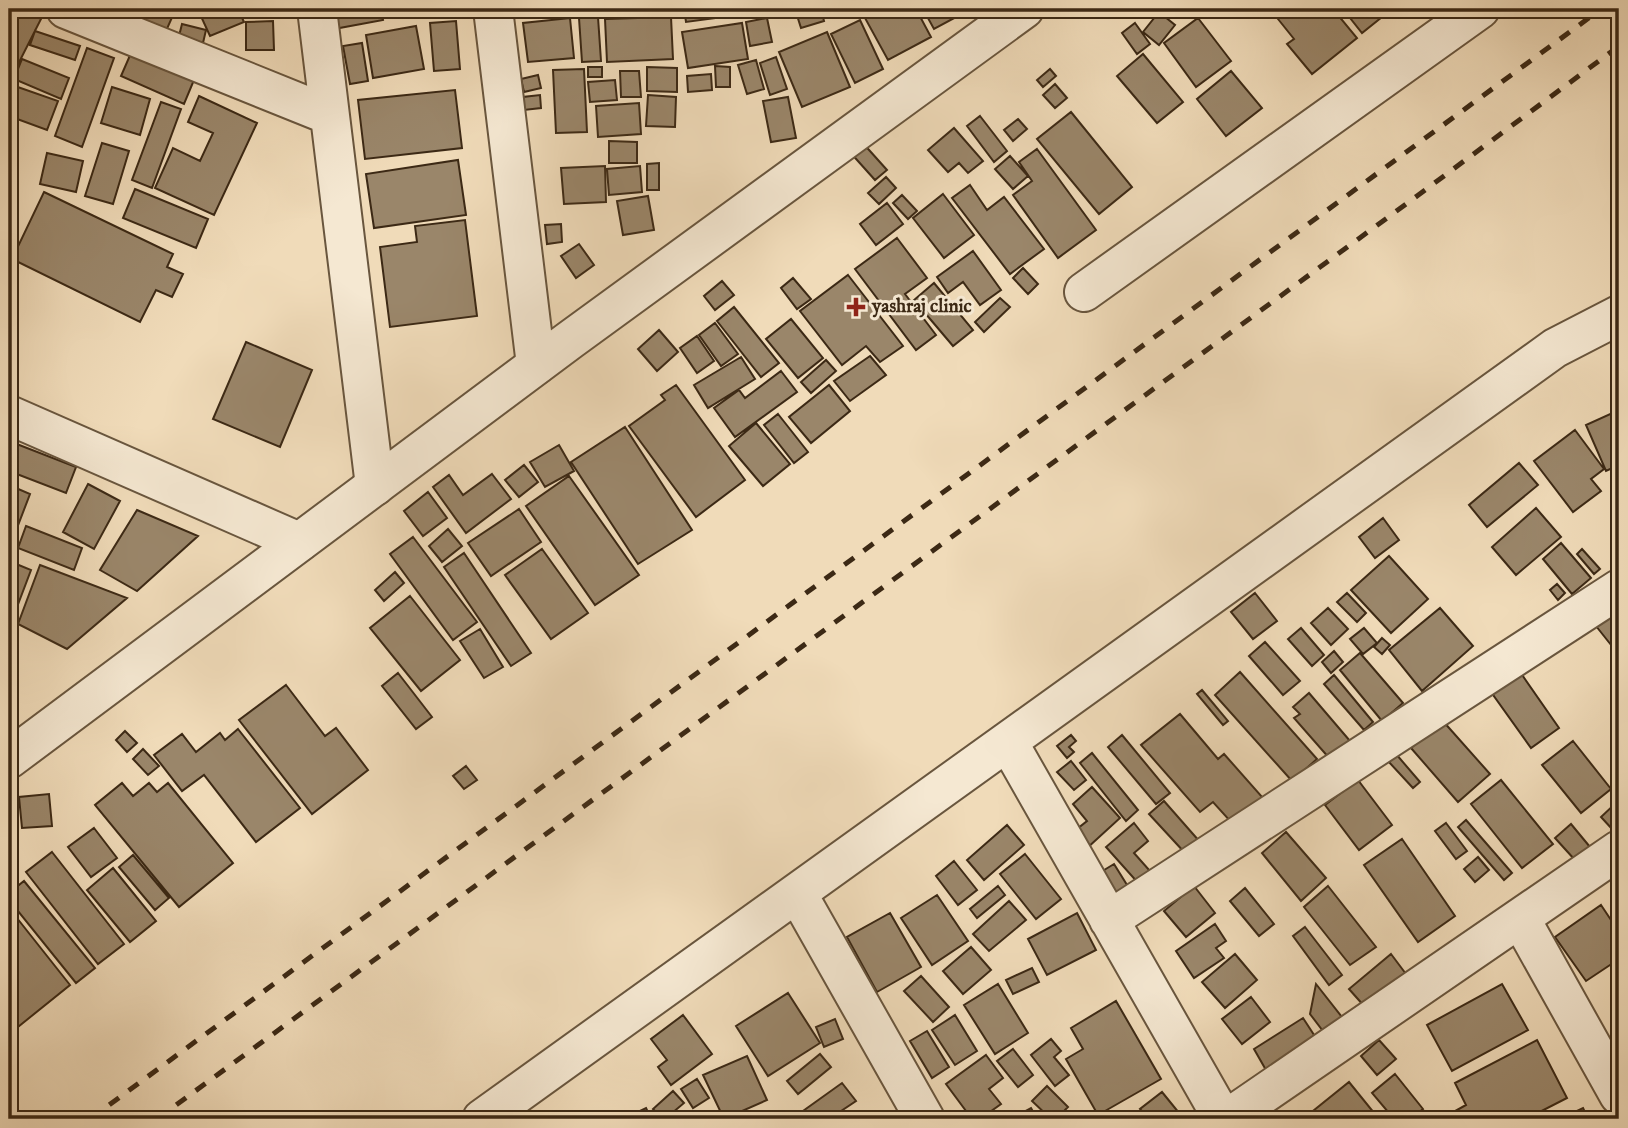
<svg xmlns="http://www.w3.org/2000/svg" width="1628" height="1128" viewBox="0 0 1628 1128" font-family="'IM FELL English',serif">
<style>
.building{fill:#9a866a;stroke:#3c2915;stroke-width:2}
.lines{fill:none;stroke-linecap:round;stroke-linejoin:round}
.minor-casing{stroke:#69563e;stroke-width:42}
.tertiary-casing{stroke:#69563e;stroke-width:42}
.minor{stroke:#f5e8d2;stroke-width:38}
.tertiary{stroke:#f5e8d2;stroke-width:38}
.rail{stroke:#3c2915;stroke-width:5;stroke-dasharray:12 12;stroke-linecap:butt}
.poi-dot{fill:#8f2418;stroke:#f5e8d2;stroke-width:2.5}
.labels{text-anchor:middle;dominant-baseline:central;stroke-width:6;stroke-linejoin:round;paint-order:stroke}
.poi-label{font-size:19px;font-weight:bold;fill:#3c2915;stroke:#f5e8d2;text-anchor:start}
</style>
<rect width="100%" height="100%" fill="#f0dbb9"/>
<filter id="stains"><feTurbulence type="fractalNoise" baseFrequency=".00286" numOctaves="4"/><feColorMatrix values="0 0 0 0 .2 0 0 0 0 .09 0 0 0 0 .02 0 0 0 .5 -.17"/></filter>
<radialGradient id="worn" r=".72"><stop offset=".6" stop-color="#630" stop-opacity="0"/><stop offset="1" stop-color="#630" stop-opacity=".3"/></radialGradient>
<path class="building" d="M9,9H21L41,19L9,82Z
M147,9H165L174,13L166,31L142,20Z
M206,9H238L244,22L210,36L199,12Z
M331,9H381L383,20L334,29Z
M394,9H448V11L395,17Z
M684,9H723L724,17L686,22Z
M730,9H753L754,14L730,16Z
M795,9H821L824,21L801,28Z
M882,9H916L931,37L888,60L865,18Z
M923,9H971L934,29Z
M1270,9H1333L1357,38L1312,74L1287,44L1294,39Z
M1343,9H1392L1362,33Z
M1159,12L1175,25L1159,45L1143,32Z
M598,17L601,61L582,62L579,18Z
M671,17L673,59L607,62L605,19Z
M570,18L574,58L528,62L523,23Z
M767,18L772,42L750,46L746,22Z
M1198,18L1231,61L1196,87L1164,43Z
M860,20L883,69L855,83L831,34Z
M273,21L274,50H246V22Z
M456,21L460,69L434,71L430,23Z
M742,23L748,59L688,68L682,32Z
M1135,23L1150,44L1137,54L1122,33Z
M182,24L206,30L203,43L179,36Z
M416,26L424,69L373,78L366,35Z
M35,31L80,46L75,60L30,45Z
M827,32L850,87L802,107L779,52Z
M362,43L368,81L350,84L343,46Z
M87,48L114,58L82,147L55,136Z
M131,53L194,80L184,104L121,76Z
M1143,54L1183,102L1157,123L1117,76Z
M776,57L787,89L770,95L760,63Z
M22,59L69,78L61,99L14,79Z
M756,60L764,89L747,94L738,65Z
M715,66L730,67V87H716Z
M588,67H602V77H588Z
M647,67L677,68V92L647,91Z
M584,69L587,132L556,133L553,70Z
M1050,69L1056,76L1043,87L1037,80Z
M620,71H639L641,97H621Z
M1231,71L1262,108L1226,136L1197,99Z
M711,74L712,90L688,92L687,76Z
M538,75L541,88L524,92L521,79Z
M615,80L617,100L590,102L588,82Z
M1055,84L1067,98L1055,108L1043,95Z
M12,85L58,101L47,130L9,116V93Z
M112,87L150,99L140,135L101,123Z
M455,90L462,148L365,159L358,100Z
M540,95L541,108L524,110L523,97Z
M648,95L676,97L675,127L646,126Z
M199,96L257,123L214,215L155,188L173,148L200,161L213,133L188,122Z
M788,97L796,138L771,142L763,101Z
M161,102L181,109L152,188L132,180Z
M639,103L641,134L598,137L596,106Z
M1071,112L1132,187L1099,214L1037,139Z
M980,116L1007,151L994,162L967,126Z
M1018,119L1027,129L1013,141L1004,130Z
M954,128L983,161L968,173L959,163L948,172L928,150Z
M609,141L637,142V163H609Z
M861,141L887,170L875,180L849,151Z
M102,143L129,151L113,204L85,196Z
M1037,149L1096,230L1058,258L1013,195L1032,181L1019,162Z
M47,153L83,161L76,192L40,184Z
M1010,156L1028,176L1013,189L995,169Z
M458,160L466,215L374,228L366,174Z
M659,163V190H647V164Z
M605,166L606,202L564,204L561,168Z
M640,166L642,192L609,195L607,169Z
M886,177L896,188L879,204L868,193Z
M970,185L987,210L1004,197L1044,249L1010,274L952,198Z
M135,189L208,219L196,248L123,218Z
M44,192L173,254L167,267L183,274L172,297L156,290L140,322L12,259Z
M943,194L974,235L944,258L913,218Z
M902,195L917,211L908,219L893,203Z
M648,196L654,230L623,235L617,201Z
M887,203L903,224L876,245L860,224Z
M465,220L477,316L390,327L380,247L417,242L415,226Z
M561,224L562,242L547,244L545,225Z
M897,238L927,278L905,294L936,335L916,350L855,269Z
M579,244L594,265L576,278L561,256Z
M973,251L1001,290L980,305L963,282L948,293L937,277Z
M1023,268L1038,284L1028,294L1013,278Z
M848,275L903,346L880,362L866,346L842,365L800,311Z
M793,278L811,299L797,309L781,288Z
M722,281L734,295L715,310L704,296Z
M934,283L973,330L953,346L914,300Z
M1000,298L1010,307L984,332L975,322Z
M734,307L779,363L761,377L717,321Z
M791,319L823,358L798,378L766,339Z
M715,323L738,354L721,366L699,335Z
M659,330L678,352L657,371L638,349Z
M697,336L714,361L697,373L680,348Z
M246,342L312,370L280,447L213,419Z
M870,356L886,375L850,401L834,381Z
M741,357L755,379L708,408L694,385Z
M826,360L836,371L811,393L801,382Z
M781,371L797,392L735,437L714,408L739,390L745,398Z
M676,385L745,480L696,517L629,426L665,400L661,395Z
M829,385L850,411L811,443L789,417Z
M1619,410V465L1606,471L1586,425Z
M778,414L808,452L794,463L764,425Z
M756,423L790,464L763,486L729,446Z
M625,427L692,530L638,564L571,462Z
M1575,430L1604,469L1591,479L1601,491L1573,512L1534,461Z
M9,441L76,467L66,493L9,471Z
M559,445L574,471L545,487L530,462Z
M1519,463L1538,485L1487,527L1469,505Z
M524,465L538,482L519,497L505,480Z
M492,474L511,499L466,533L433,487L449,475L463,495Z
M569,476L639,575L595,605L526,506Z
M88,484L120,501L94,549L63,532Z
M9,485L30,494L9,549Z
M428,492L447,518L423,536L404,511Z
M1536,508L1561,537L1516,575L1492,547Z
M519,509L541,542L491,576L468,543Z
M137,510L198,536L137,591L100,570Z
M1383,518L1399,540L1375,558L1359,537Z
M26,526L82,548L74,570L18,548Z
M448,529L462,546L442,562L429,546Z
M413,537L477,622L453,640L390,554Z
M1561,543L1591,578L1572,594L1543,559Z
M542,549L588,613L551,639L505,575Z
M1582,549L1600,569L1594,574L1577,554Z
M464,553L531,653L511,666L444,567Z
M1389,556L1428,599L1391,633L1351,590Z
M9,561L31,570L17,607L9,604Z
M40,565L127,598L67,649L18,624Z
M395,572L404,583L384,601L375,590Z
M1557,584L1565,593L1558,600L1550,590Z
M1255,593L1277,621L1253,639L1231,612Z
M1347,593L1366,613L1357,622L1337,602Z
M410,596L460,660L421,691L370,628Z
M1619,607V655L1596,626Z
M1328,608L1348,629L1331,645L1311,623Z
M1440,608L1473,646L1422,691L1389,650Z
M1301,628L1324,655L1312,666L1288,639Z
M1364,628L1377,643L1363,654L1350,639Z
M480,629L503,667L484,678L460,641Z
M1382,638L1390,645L1382,654L1374,647Z
M1265,642L1300,681L1283,695L1249,656Z
M1334,651L1343,662L1331,673L1322,662Z
M1360,653L1403,703L1382,721L1340,670Z
M1240,672L1317,759L1292,781L1215,695Z
M1520,672L1559,728L1531,748L1491,692Z
M398,673L432,717L416,729L382,686Z
M1334,675L1373,722L1364,730L1324,684Z
M286,685L325,736L336,728L368,770L312,814L239,720Z
M1202,690L1228,721L1223,725L1197,694Z
M1309,693L1350,741L1330,759L1294,718L1300,714L1293,707Z
M1180,714L1218,759L1224,754L1263,798L1231,822L1213,802L1200,812L1141,745Z
M1442,720L1490,774L1458,802L1411,748Z
M238,729L300,808L256,842L204,775L182,791L154,755L182,734L196,752L220,733L225,740Z
M125,731L137,743L127,752L116,740Z
M1071,735L1076,741L1069,747L1074,752L1067,758L1057,746Z
M1122,735L1170,793L1156,804L1108,747Z
M1573,741L1611,789L1581,813L1542,765Z
M143,749L159,766L148,775L133,759Z
M1092,753L1138,810L1126,821L1080,763Z
M1396,754L1420,782L1413,788L1388,761Z
M1071,761L1086,780L1074,790L1057,772Z
M466,766L477,780L464,789L453,776Z
M1358,780L1392,825L1359,850L1325,805Z
M1501,780L1553,844L1522,868L1471,804Z
M122,783L133,796L149,783L157,792L168,783L233,863L179,907L95,805Z
M1092,787L1120,818L1086,849L1072,833L1087,821L1073,804Z
M49,794L52,826L22,828L19,797Z
M1619,800V825L1613,830L1601,817Z
M1164,801L1200,842L1186,854L1149,814Z
M1466,820L1512,873L1504,880L1458,827Z
M1134,823L1148,841L1134,853L1150,871L1139,884L1106,847Z
M1446,823L1467,851L1456,859L1435,831Z
M1571,824L1590,847L1575,860L1555,838Z
M1007,825L1024,845L984,880L967,860Z
M94,828L117,858L91,877L68,847Z
M1286,832L1326,878L1301,901L1262,853Z
M1402,839L1455,916L1418,942L1364,865Z
M52,852L124,944L98,964L26,872Z
M1025,854L1061,899L1036,919L1000,874Z
M133,855L169,898L155,910L119,867Z
M1478,857L1489,870L1475,882L1464,869Z
M954,861L977,890L958,905L936,876Z
M1114,864L1132,893L1108,907L1091,878Z
M113,868L156,921L130,942L87,890Z
M24,881L95,968L76,983L9,900V893Z
M998,886L1005,895L977,918L970,909Z
M1194,886L1215,913L1186,937L1164,911Z
M1328,886L1376,947L1350,965L1304,907Z
M1245,888L1274,924L1259,936L1230,901Z
M937,895L968,941L932,965L901,918Z
M1009,901L1026,920L989,951L973,934Z
M1601,905L1619,932V959L1586,981L1555,937Z
M9,908L70,985L13,1031L9,1024Z
M890,913L921,967L877,992L847,937Z
M1077,913L1096,950L1047,975L1028,939Z
M1215,924L1226,941L1216,948L1224,958L1194,978L1176,951Z
M1305,927L1342,975L1329,985L1293,936Z
M971,947L991,970L963,994L943,971Z
M1235,954L1257,980L1225,1008L1202,982Z
M1391,954L1406,974L1365,1007L1349,989Z
M1032,968L1039,982L1013,994L1006,980Z
M921,976L949,1007L933,1022L904,991Z
M998,984L1028,1033L995,1054L964,1005Z
M1316,984L1349,1026L1329,1039L1310,1014Z
M1502,984L1528,1030L1452,1071L1427,1025Z
M788,993L820,1043L768,1076L736,1026Z
M1251,997L1270,1022L1242,1044L1222,1019Z
M1116,1001L1161,1079L1098,1115L1066,1059L1083,1049L1071,1028Z
M683,1015L712,1054L671,1085L658,1067L667,1060L651,1039Z
M955,1015L977,1051L955,1065L932,1030Z
M1303,1018L1316,1038L1266,1070L1254,1049Z
M835,1019L843,1039L824,1047L816,1027Z
M927,1031L949,1067L932,1078L910,1041Z
M1051,1039L1061,1051L1054,1057L1069,1075L1055,1086L1031,1055Z
M1379,1040L1396,1059L1377,1075L1361,1056Z
M1537,1040L1567,1098L1526,1119H1448L1446,1116L1466,1105L1455,1083Z
M1013,1049L1033,1075L1018,1087L997,1061Z
M820,1054L831,1067L798,1094L787,1081Z
M986,1055L1003,1078L989,1089L1001,1104L980,1119H972L946,1084Z
M747,1056L767,1100L724,1119L703,1075Z
M1395,1074L1423,1109L1411,1119H1394L1372,1093Z
M697,1079L709,1098L693,1108L681,1089Z
M1349,1082L1379,1119H1303Z
M842,1083L856,1101L829,1119H798L796,1116Z
M1047,1086L1068,1107L1056,1119H1051L1032,1101Z
M673,1091L684,1103L665,1119H662L653,1109Z
M1162,1092L1184,1119H1149L1140,1109Z
M646,1108L651,1119H623Z
M1031,1108L1037,1119H1011Z
M1583,1108L1588,1119H1560Z"/>
<g class="lines">
<g class="minor-casing">
<path id="minor" d="M66,9L329,115
M317,9L375,486
M493,9L536,365
M1084,292L1480,9
M9,415L299,542
M1008,742L1223,1119
M797,893L925,1119
M1520,918L1619,1095
M1109,920L1619,589
M482,1119L1555,348L1619,315
M1227,1119L1619,850"/>
</g>
<g class="tertiary-casing">
<path id="tertiary" d="M9,759L570,340L1024,9"/>
</g>
<use href="#minor" class="minor"/>
<use href="#tertiary" class="tertiary"/>
<path class="rail" d="M90,1119L1601,9
M157,1119L1417,196L1619,46"/>
</g>
<path class="poi-dot" d="M852.5 296.5h7v7h7v7h-7v7h-7v-7h-7v-7h7z"/>
<g class="labels">
<g class="poi-label">
<text x="872" y="307">yashraj clinic</text>
</g>
</g>
<rect width="1628" height="1128" fill="none" stroke="#f0dbb9" stroke-width="35"/>
<rect x="10" y="10" width="1607" height="1107" fill="none" stroke="#3c2915" stroke-width="3.5"/>
<rect x="18" y="18" width="1593" height="1093" fill="none" stroke="#3c2915" stroke-width="2"/>
<rect width="100%" height="100%" filter="url(#stains)"/>
<rect width="100%" height="100%" fill="url(#worn)"/>
</svg>
